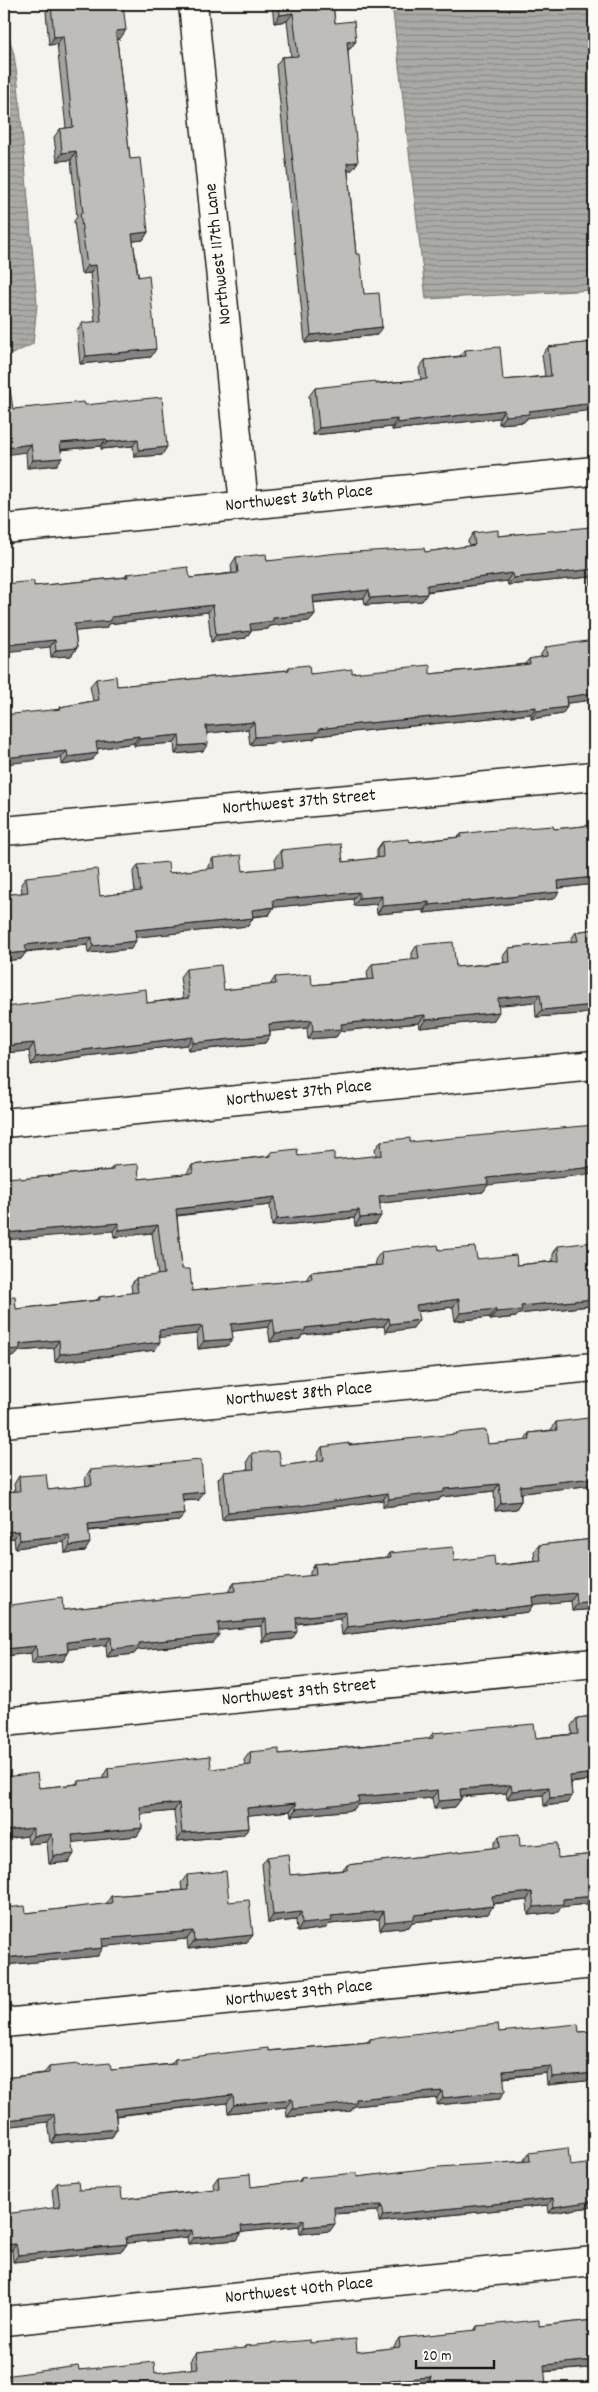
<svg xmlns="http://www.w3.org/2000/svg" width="598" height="2392" viewBox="0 0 598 2392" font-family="Dekko,sans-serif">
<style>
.water{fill:url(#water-rules);stroke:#72716f}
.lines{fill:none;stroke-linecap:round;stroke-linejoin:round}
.minor-casing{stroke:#1c1c1c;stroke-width:31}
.minor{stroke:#fdfcf7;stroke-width:28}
.wall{fill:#a3a3a0;stroke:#1c1c1c}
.shaded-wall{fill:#858482;stroke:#1c1c1c}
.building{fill:#bebdba;stroke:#1c1c1c}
.labels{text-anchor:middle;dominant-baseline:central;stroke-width:5;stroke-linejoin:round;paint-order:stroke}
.street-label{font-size:18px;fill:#1c1c1c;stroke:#fdfcf7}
</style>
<defs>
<pattern id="water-rules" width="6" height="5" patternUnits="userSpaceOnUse" patternTransform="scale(1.25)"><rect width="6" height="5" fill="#abaaa6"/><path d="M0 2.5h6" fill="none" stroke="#8a8a86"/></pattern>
</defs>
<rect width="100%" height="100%" fill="#f4f3ee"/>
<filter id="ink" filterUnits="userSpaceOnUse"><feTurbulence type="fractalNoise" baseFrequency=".02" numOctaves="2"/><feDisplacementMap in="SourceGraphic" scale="10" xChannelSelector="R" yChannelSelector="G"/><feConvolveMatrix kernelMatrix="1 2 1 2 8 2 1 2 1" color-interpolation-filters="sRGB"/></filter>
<g filter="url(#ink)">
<path class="water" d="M392,4H594V290L426,299Z
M4,19L14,55L18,83L37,304L33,344L4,358Z"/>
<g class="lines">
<g class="minor-casing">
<path id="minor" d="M193,4L244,504
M4,529L594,471
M4,831L594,776
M4,1123L594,1065
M4,1423L594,1367
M4,1722L594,1663
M4,2023L594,1964
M4,2321L594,2261"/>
</g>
<use href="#minor" class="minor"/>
</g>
<path class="wall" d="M51,4L120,39H117L130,159L148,232L143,240L133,241L151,357L80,364L77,331L82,323L95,322L90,273L81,274L74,221L77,217L71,160L57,161L54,137L60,129L66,128L57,44L49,45L46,12Z
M272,4H333L335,23L356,41L350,49H348L352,170L348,171L356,254L364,294L377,335L305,343L276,65L282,57L291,56L287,21L274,23Z
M594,342L524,422L499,424V418L392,430V427L313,435L309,396L315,388L421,380L419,368L425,360L460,356L465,350L503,380L545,376L542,355L548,347Z
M85,405L162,455L134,457L133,446L101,449V446L61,450L57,465L27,468L26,452L13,409Z
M591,522H594V585H591L590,577L508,585L507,581L427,592L422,601L365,605L364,598L313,603L315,614L309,621L270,626L268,629L251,630L246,638L211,642L208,612L108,624L106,628L75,631L77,648L71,656L51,657L50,647L34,586L125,577L127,574L190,578L232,573L231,565L236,557L267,561L425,552L469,546L468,541L473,533L498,536L587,528Z
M546,647L592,700L567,703V707L562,714L531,719V714L352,732L316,736L314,739L250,745L248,729L207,733L203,751L175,754L174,743L134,746V743L97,749L92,760L62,765L58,710L60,707L93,701L90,686L96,679L117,686L287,670L289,667L310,674L352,673L430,674L525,664L529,659L541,657V654Z
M594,825V884L559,888L554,899L424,913V910L377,914L376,904L354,906L353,899L274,907L269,915L253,917L248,926L135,937L131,949L88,953L87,945L26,952L21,959L4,961V895L22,893L21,884L26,877L100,896L135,892L133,873L138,865L169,873L208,869V866L213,858L243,871L276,868L275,858L281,850L343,862L377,858V849L382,842H410L458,837L461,834L554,829Z
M594,929L581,1014L536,1017L535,1002L499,1005L494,1020L420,1028L419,1023L340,1031L336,1037L308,1039L307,1028L270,1031V1035L265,1043L188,1051L187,1045L85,1056L31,1065L29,1051L4,1053V992L6,1007L147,1003L183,998L180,977L186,969L224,990L270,985L275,977L312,985L368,979L367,972L372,964L412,960V953L417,945L456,967L504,962L503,956L509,948L571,942V939L576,932Z
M381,1141L410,1142L488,1185L483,1192L380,1203L376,1224L355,1226L354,1218L272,1226L270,1205L177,1216L182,1269L192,1291L306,1280L311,1272L376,1265L375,1260L381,1252L439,1250L477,1259L517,1265L553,1261V1254L558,1246L589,1306L519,1314L516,1317L490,1320V1317L455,1321L453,1307L417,1312L413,1328L385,1332L384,1326L302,1335L300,1339L270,1342L268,1327L232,1331L233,1339L227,1346L198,1349L197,1334L160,1337L155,1350L85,1359L55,1362L54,1348L19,1351L15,1356L4,1357V1297L16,1309L97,1300L99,1297L132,1293L131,1285L136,1278L158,1275L152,1233L114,1237L113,1231L20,1179L110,1170L113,1166L139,1179L187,1174V1173L192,1165L268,1156L271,1152L298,1156L334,1160L376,1156L375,1149Z
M556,1422L590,1431L594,1430V1485L521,1493V1501L516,1509L495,1511L494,1491L441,1497L439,1500L383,1507V1500L294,1513L222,1520L218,1479L224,1472L248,1470L247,1461L252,1453L281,1466L318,1461L317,1455L322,1447L455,1435L456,1433L488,1444L524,1441L529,1433L551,1430Z
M90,1470L199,1500L183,1501L185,1514L179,1521L89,1531L85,1551L65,1553L64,1542L15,1548L14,1538L4,1539V1492L15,1491L14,1484L19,1476L48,1490L86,1486L85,1478Z
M594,1539V1609L572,1611L571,1601L533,1604L528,1612L342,1635L340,1619L297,1624L292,1639L262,1642L261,1626L218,1630L213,1643L137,1650L134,1654L107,1657L106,1645L68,1649V1653L63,1661L32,1664L31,1653L4,1656V1606L63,1610L229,1592V1590L234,1583L310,1576V1572L315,1564L387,1557L390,1553L495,1566L535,1561L534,1552L539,1545Z
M594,1716V1780L571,1783L572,1796L567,1803L544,1806L543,1795L507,1799L506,1793L461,1797V1799L455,1807L434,1809L432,1798L357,1805L353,1810L291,1816L290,1811L248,1815L249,1828L243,1835L177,1841L174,1811L141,1814L142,1828L137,1836L73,1842L69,1862L49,1864L47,1842L28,1844L27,1836L4,1839V1777L39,1788L76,1784L78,1781L103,1779V1776L108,1768L211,1769L245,1766L244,1760L250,1752L279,1754L428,1739L433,1733L536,1738L572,1734L571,1726L577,1718Z
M499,1836L520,1846L558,1858L594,1854V1903L561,1907L558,1912L528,1915L527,1900L493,1904L488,1914L412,1922L409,1927L380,1930L379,1919L330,1924L326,1928L297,1932L296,1920L268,1923L262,1864L267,1857L290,1875L343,1870L347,1865L494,1848V1844Z
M187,1875L229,1902L253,1935L247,1942L188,1949L187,1939L103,1946L98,1956L4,1965V1908L26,1913L106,1904L111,1896L182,1890L181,1883Z
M594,2031V2080L547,2085L546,2073L504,2078L500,2099L437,2105V2098L354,2106L351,2111L287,2117L286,2107L228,2113L227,2103L116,2116L117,2129L112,2137L51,2143L48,2122L9,2126V2130L4,2138V2078L44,2073L49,2067L78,2066L111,2070L171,2064L175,2059L367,2042L370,2039L499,2032H579Z
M529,2153L570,2166L591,2207L549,2213L548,2205L379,2222L378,2211L334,2214L330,2231L300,2234L299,2226L242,2232L237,2240L188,2244L187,2237L127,2243V2244L122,2251L13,2262L12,2250L4,2251L54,2208L52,2190L57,2183L79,2190L122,2199L214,2189L213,2184L218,2177L251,2187L298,2182L301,2178L357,2177L524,2161V2160Z
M594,2320V2379L590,2380L589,2368L544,2372L546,2385L544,2388H426V2385L392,2388L79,2370L155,2373L192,2369L191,2361L196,2353L243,2349L245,2346L310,2343L357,2352L394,2348V2346L399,2338L474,2331L477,2326H539Z"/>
<path class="shaded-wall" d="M293,13L287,21L274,23L280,15Z
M126,30L120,39H110L116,31Z
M63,36L57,44L49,45L54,37Z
M356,41L350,49L341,50L347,42Z
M76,151L71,160L57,161L62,153Z
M358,162L352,170L341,171L347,163Z
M148,232L143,240L126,242L132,234Z
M96,265L90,273L81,274L87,266Z
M382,327L377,335L305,343L311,335Z
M156,349L151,357L80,364L86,356Z
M594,403V410L527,418L524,422L499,424L505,416L529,411Z
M504,410L499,418L392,430L397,423Z
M397,419L392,427L313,435L319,428Z
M106,439L101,446L55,450L60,443Z
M138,439L133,446L101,449L107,442Z
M31,444L26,452L4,455V448Z
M167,447L162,455L134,457L139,450Z
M62,458L57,465L27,468L33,460Z
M594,569V571L590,577L508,585L513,578Z
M512,573L507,581L422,592L427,585Z
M369,590L364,598L307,603L313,596Z
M427,594L422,601L365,605L370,598Z
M213,605L208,612L108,624L106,628L69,632L74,624L111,617Z
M315,614L309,621L270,626L268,629L245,631L250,624L273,618Z
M251,631L246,638L211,642L216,635Z
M55,640L50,647L4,652V645Z
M77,648L71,656L51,657L56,650Z
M594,693V696L592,700L561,704L566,697Z
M536,707L531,714L352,732L316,736L314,739L250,745L255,737L358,724Z
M567,707L562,714L531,719L536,711Z
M254,722L248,729L201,734L206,726Z
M179,735L174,743L134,746L139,739Z
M139,736L134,743L91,750L96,742Z
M208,744L203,751L175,754L180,746Z
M67,751L61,758L4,764V758Z
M98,753L92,760L62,765L68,757Z
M594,877V884L553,889L558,881Z
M359,892L353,899L268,908L273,900Z
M559,892L554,899L424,913L429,905Z
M382,896L376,904L354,906L359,898Z
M429,902L424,910L377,914L382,906Z
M274,907L269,915L247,917L252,910Z
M253,918L248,926L129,938L135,930Z
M92,937L87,945L20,952L25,945Z
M136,941L131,949L88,953L93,946Z
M26,952L21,959L4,961V956L5,954Z
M540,994L535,1002L492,1006L498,998Z
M594,1005V1012L581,1014L536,1017L542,1010Z
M499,1012L494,1020L420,1028L425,1020Z
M425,1015L419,1023L340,1031L336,1037L308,1039L313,1031L341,1024Z
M312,1020L307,1028L264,1032L269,1024Z
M270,1035L265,1043L188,1051L193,1043Z
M193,1037L187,1045L85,1056L31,1065L36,1057L91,1049Z
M34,1043L29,1051L4,1053V1046Z
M594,1167V1174L488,1185L483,1192L374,1204L379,1196L487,1178Z
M275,1197L270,1205L170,1216L176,1209Z
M359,1210L354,1218L272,1226L277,1219Z
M381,1216L376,1224L355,1226L360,1218Z
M119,1223L113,1231L4,1240V1233Z
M158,1225L152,1233L114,1237L119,1230Z
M459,1299L453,1307L411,1312L416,1305Z
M594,1299L589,1306L519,1314L516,1317L490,1320L496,1312L521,1306Z
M496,1309L490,1317L455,1321L460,1313Z
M389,1318L384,1326L302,1335L300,1339L270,1342L275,1334L305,1328Z
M273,1319L268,1327L226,1332L231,1324Z
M419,1320L413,1328L385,1332L390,1324Z
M202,1326L197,1334L154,1338L159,1330Z
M233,1339L227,1346L198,1349L204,1341Z
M59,1340L54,1348L19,1351L15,1356L4,1357V1350L20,1344Z
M160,1342L155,1350L85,1359L55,1362L60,1354Z
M594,1478V1485L515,1494L520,1486Z
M499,1484L494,1491L441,1497L439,1500L383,1507L389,1499L444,1489Z
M204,1492L199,1500L177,1501L182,1494Z
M388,1493L383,1500L294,1513L222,1520L228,1512Z
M521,1501L516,1509L495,1511L501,1503Z
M185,1514L179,1521L83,1531L88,1524Z
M19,1531L14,1538L4,1539V1532Z
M69,1535L64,1542L15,1548L20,1540Z
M90,1543L85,1551L65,1553L70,1546Z
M576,1593L571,1601L527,1605L532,1597Z
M594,1602V1609L572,1611L577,1604Z
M533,1605L528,1612L342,1635L347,1627Z
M346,1612L340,1619L291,1624L296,1617Z
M266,1619L261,1626L212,1631L218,1623Z
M297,1632L292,1639L262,1642L267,1634Z
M219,1635L213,1643L137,1650L134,1654L107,1657L112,1649L139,1643Z
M111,1637L106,1645L62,1650L67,1642Z
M36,1646L31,1653L4,1656V1649Z
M68,1653L63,1661L32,1664L37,1657Z
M594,1773V1780L565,1783L570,1776Z
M511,1785L506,1793L454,1797L460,1789Z
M549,1787L543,1795L507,1799L512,1791Z
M438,1790L432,1798L357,1805L353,1810L291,1816L296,1809L358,1797Z
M572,1796L567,1803L544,1806L550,1798Z
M461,1799L455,1807L434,1809L439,1801Z
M179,1803L174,1811L135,1815L140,1807Z
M296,1803L290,1811L242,1816L247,1808Z
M33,1828L27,1836L4,1839V1831Z
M142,1828L137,1836L67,1843L72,1835Z
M249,1828L243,1835L177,1841L182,1833Z
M52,1834L47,1842L28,1844L33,1836Z
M74,1854L69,1862L49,1864L54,1856Z
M532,1892L527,1900L487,1904L492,1896Z
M594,1896V1903L561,1907L558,1912L528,1915L534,1907L563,1899Z
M493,1906L488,1914L412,1922L409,1927L380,1930L385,1922L414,1915Z
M384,1911L379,1919L330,1924L326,1928L297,1932L302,1924L331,1916Z
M301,1912L296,1920L268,1923L273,1915Z
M193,1931L187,1939L97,1947L102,1939Z
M253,1935L247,1942L188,1949L194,1941Z
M103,1948L98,1956L4,1965V1958Z
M551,2066L546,2073L498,2078L503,2071Z
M594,2073V2080L547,2085L552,2077Z
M442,2091L437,2098L354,2106L351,2111L287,2117L293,2109L356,2099Z
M505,2091L500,2099L437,2105L443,2098Z
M233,2095L227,2103L110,2116L115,2109Z
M292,2099L286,2107L228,2113L234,2105Z
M54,2114L48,2122L4,2127L8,2120Z
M117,2129L112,2137L51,2143L56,2135Z
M4,2130H9L4,2138Z
M553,2198L548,2205L379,2222L384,2215Z
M594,2201V2202L591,2207L549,2213L554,2207Z
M382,2205L378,2211L329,2214L334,2207Z
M304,2220L299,2226L236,2233L241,2226Z
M335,2224L330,2231L300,2234L304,2227Z
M192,2230L187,2237L121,2244L126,2237Z
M242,2233L237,2240L188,2244L193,2238Z
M16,2244L12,2250L4,2251V2245Z
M127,2244L122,2251L13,2262L18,2255Z
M594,2360L589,2368L538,2372L544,2365Z
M594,2374V2379L590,2380Z
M431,2377L426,2385L386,2388L391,2380Z
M483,2382L479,2388H432L433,2387Z
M546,2385L544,2388H516Z"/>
<path class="building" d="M51,4H123L126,30L116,31L130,159L140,158L148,232L132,234L138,277L149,275L156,349L86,356L82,323L101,321L96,265L87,266L80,213H83L76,151L62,153L60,129L73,127L63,36L54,37Z
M279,4H333L335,23L354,21L356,41L347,42L358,162L347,163L356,254H360L364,294L379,293L382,327L311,335L282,57L298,56L293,13L280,15Z
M594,342V403L529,411V414L505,416L504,410L397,423V419L319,428L315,388L376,381V384L427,379L425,360L466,356L465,350L500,347L503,380L551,376L548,347Z
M9,383L13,409L84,402L85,405L162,397L167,447L139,450L138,439L107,442L106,439L60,443L62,458L33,460L31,444L4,448V384Z
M591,522H594V569L513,578L512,573L427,585V594L370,598L369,590L313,596L315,614L273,618V621L250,624L251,631L216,635L213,605L111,617V621L74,624L77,648L56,650L55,640L4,645V584L34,581V586L128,577L127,574L188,567L190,578L238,573L236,557L266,554L267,561L338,553L424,548L425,552L475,545L473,533L498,530V536L591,527Z
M594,640V693L566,697L567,707L536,711V707L358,724L319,729V732L255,737L254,722L206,726L208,744L180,746L179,735L139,739V736L96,742L98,753L68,757L67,751L4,758V715L61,709L60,707L99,700L96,679L116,676L117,686L289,670V667L309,665L310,674L352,669V673L430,665V674L530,664L529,659L547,656L546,647Z
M594,825V877L558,881L559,892L429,905V902L382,906V896L359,898V892L273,900L274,907L252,910L253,918L135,930L136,941L93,946L92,937L25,945L26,952L5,954L4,939V895L28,892L26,877L97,869L100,896L141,891L138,865L168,862L169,873L214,868L213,858L241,855L243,871L283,867L281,850L341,844L343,862L383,857L382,842L409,839L410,842L461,837V834L485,831L553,826L554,829Z
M594,929V1005L542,1010L540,994L498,998L499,1012L425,1020V1015L341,1024L342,1029L313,1031L312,1020L269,1024L270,1035L193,1043V1037L91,1049L36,1057L34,1043L4,1046V992L6,1007L146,989L147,1003L189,998L186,969L221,965L224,990L276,984L275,977L311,974L312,985L374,979L372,964L419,959L417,945L453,942L456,967L510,962L509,948L578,941L576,932Z
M594,1125V1167L487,1178L488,1184L379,1196L381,1216L360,1218L359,1210L277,1219L275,1197L176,1209L182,1269H190L192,1291L312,1279L311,1272L382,1265L381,1252L438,1245L439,1250L475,1247L477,1259L516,1255L517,1265L559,1261L558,1246L594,1242V1287H593L594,1299L521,1306L522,1310L496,1312V1309L460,1313L459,1299L416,1305L419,1320L390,1324L389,1318L305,1328V1331L275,1334L273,1319L231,1324L233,1339L204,1341L202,1326L159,1330L160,1342L90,1351L60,1354L59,1340L20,1344V1349L4,1350V1297L15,1296L16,1309L100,1300L99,1297L138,1292L136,1278L164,1274L158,1225L119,1230V1223L4,1233V1178L19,1177L20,1179L113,1170V1166L138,1164L139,1179L193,1173L192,1165L271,1156V1152L297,1149L298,1156L334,1152V1160L382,1155L381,1141L410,1138V1142Z
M588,1418L590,1431L594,1430V1478L520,1486L521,1501L501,1503L499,1484L444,1489V1492L389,1499L388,1493L300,1506L228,1512L224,1472L254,1469L252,1453L279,1451L281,1466L324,1460L322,1447L349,1443V1445L456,1434V1433L486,1430L488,1444L530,1440L529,1433L557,1430L556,1422Z
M201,1460L204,1492L182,1494L185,1514L88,1524L90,1543L70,1546L69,1535L20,1540L19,1531L4,1532V1492L20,1491L19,1476L46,1474L48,1490L92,1485L90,1470Z
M594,1539V1602L577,1604L576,1593L532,1597L533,1605L347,1627L346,1612L296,1617L297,1632L267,1634L266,1619L218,1623L219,1635L139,1643V1646L112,1649L111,1637L67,1642L68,1653L37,1657L36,1646L4,1649V1606L62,1598L63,1610L235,1591L234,1583L316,1575L315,1564L391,1557L390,1553L453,1547L454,1561L494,1556L495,1566L541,1561L539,1545Z
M594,1716V1773L570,1776L572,1796L550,1798L549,1787L512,1791L511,1785L460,1789L461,1799L439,1801L438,1790L358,1797L359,1802L296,1809V1803L247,1808L249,1828L182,1833L179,1803L140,1807L142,1828L72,1835L74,1854L54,1856L52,1834L33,1836V1828L4,1831V1777L37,1773L39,1788L78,1784V1781L109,1778L108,1768L210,1756L211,1769L251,1765L250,1752L279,1749V1754L372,1745L433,1738V1733L534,1724L536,1738L578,1734L577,1718Z
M519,1834L520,1846L557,1843L558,1858L594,1854V1896L563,1899V1904L534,1907L532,1892L492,1896L493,1906L414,1915V1919L385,1922L384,1911L331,1916L332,1921L302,1924L301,1912L273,1915L267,1857L288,1854L290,1875L347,1870V1865L500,1847L499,1836Z
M226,1871L229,1902L249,1900L253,1935L194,1941L193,1931L102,1939L103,1948L4,1958V1908L25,1906L26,1913L112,1903L111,1896L188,1890L187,1875Z
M498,2024L499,2032L578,2024L579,2032L594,2031V2073L552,2077L551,2066L503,2071L505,2091L443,2098L442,2091L356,2099V2103L293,2109L292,2099L234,2105L233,2095L115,2109L117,2129L56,2135L54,2114L8,2120L9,2130H4V2078L49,2073V2067L78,2064V2066L110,2063L111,2070L175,2064V2059L268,2048V2051L370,2042V2039Z
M568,2148L570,2166L594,2163V2201L554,2207L553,2198L384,2215L382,2205L334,2207L335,2224L304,2227V2220L241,2226L242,2233L193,2238L192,2230L126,2237L127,2244L18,2255L16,2244L4,2245V2214L60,2207L57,2183L78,2181L79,2190L121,2188L122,2199L219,2189L218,2177L250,2174L251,2187L301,2181V2178L357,2173V2177L439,2167L530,2161L529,2153Z
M539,2320V2326L594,2320V2360L544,2365L546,2385L516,2388H484L483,2382L433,2387L431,2377L391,2380L392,2388H4V2376L78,2366L79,2370L154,2362L155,2373L198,2368L196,2353L245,2348V2346L310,2340V2343L356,2339L357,2352L400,2347L399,2338L477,2330V2326Z"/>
</g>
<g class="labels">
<g class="street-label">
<text transform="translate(219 254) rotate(-96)">Northwest 117th Lane</text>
<text transform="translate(299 499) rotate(-6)">Northwest 36th Place</text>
<text transform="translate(299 803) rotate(-5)">Northwest 37th Street</text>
<text transform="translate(299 1094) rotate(-6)">Northwest 37th Place</text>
<text transform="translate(299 1395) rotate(-5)">Northwest 38th Place</text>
<text transform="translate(299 1693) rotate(-6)">Northwest 39th Street</text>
<text transform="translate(299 1994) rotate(-6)">Northwest 39th Place</text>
<text transform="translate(299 2291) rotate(-6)">Northwest 40th Place</text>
</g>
</g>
<rect width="598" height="2392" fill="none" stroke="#fdfcf7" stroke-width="20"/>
<rect x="10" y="10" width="578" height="2372" fill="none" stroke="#1c1c1c" stroke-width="2" filter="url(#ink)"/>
<path d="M416 2360v8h78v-8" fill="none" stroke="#1c1c1c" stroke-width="2.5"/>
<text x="423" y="2360" font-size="15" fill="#1c1c1c" stroke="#fdfcf7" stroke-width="4" paint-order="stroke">20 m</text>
</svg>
